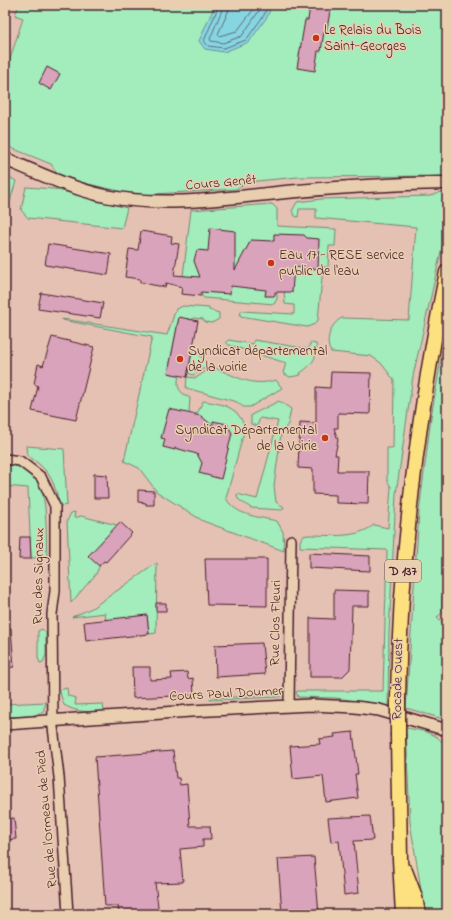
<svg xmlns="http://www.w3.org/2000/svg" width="452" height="919" viewBox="0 0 452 919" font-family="'Indie Flower',sans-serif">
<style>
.built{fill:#e4c1b3}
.green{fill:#a3ecbb;stroke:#768673}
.water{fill:#86d6e2;stroke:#6e8d99}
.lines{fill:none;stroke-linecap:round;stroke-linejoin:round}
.shore{stroke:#626874;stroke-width:1}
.building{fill:#d9a3bb;stroke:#4a1f2b}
.minor-casing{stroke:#4a1f2b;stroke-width:12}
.tertiary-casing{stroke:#4a1f2b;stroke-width:14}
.secondary-casing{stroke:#4a1f2b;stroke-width:15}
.primary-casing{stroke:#4a1f2b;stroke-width:17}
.minor{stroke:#e9ceb0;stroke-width:9}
.tertiary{stroke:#e9ceb0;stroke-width:11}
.secondary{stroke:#e9ceb0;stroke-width:12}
.primary{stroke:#fde080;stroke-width:14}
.primary-bridge-casing{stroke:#4a1f2b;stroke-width:17;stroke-linecap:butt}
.primary-bridge{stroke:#fde080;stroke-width:14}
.poi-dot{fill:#c8321e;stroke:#e9ceb0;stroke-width:1.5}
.labels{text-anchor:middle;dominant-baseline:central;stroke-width:3;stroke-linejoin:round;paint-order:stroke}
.shield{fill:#e9ceb0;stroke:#7a5453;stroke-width:1}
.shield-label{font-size:13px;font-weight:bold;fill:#4a1f2b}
.poi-label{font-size:14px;fill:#4a1f2b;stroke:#e9ceb0;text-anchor:start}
.street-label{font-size:14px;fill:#4a1f2b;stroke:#e9ceb0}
</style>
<rect width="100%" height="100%" fill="#e9ceb0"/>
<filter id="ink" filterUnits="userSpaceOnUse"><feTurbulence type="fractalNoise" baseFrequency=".025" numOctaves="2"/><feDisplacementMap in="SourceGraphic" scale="8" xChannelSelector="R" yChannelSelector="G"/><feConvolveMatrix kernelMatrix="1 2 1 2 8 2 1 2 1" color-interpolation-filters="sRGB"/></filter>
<g filter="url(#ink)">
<path class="built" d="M5,5H26L5,75Z
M5,145L66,171L200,188L298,177L447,176V736L392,718L407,914H5Z"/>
<path class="green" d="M19,5H447V176L298,177L247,182L236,189L137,195L79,182L59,176L51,164L9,147H5V75L23,18L15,15Z
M5,175L16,181L8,208L5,209Z
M26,187L54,189L127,208L122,228L28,218L21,210Z
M442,192H447V225L413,376L396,494L389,632L388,706L336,698L298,697L296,692L298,691H383L387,550L300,547V541L303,536L308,535C332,535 355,539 374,525L388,528L391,487L387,480V448H393L394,380L381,363L371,356L331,352C324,341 331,323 342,318L409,320L416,227L316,218V209H299L298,217L295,216L292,211L297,202L321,199L430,196Z
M272,204L277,209V226L336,229L335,246H329L328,267H323L318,320L315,324L307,327L240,316L241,311L294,314V305L285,304L284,290H277V299L274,304L204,298L183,276L191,210Z
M183,306L209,308V310L219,313V319L212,323L205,322L203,319L193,318V320L179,318L168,373L179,375C176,388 179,392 190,398L189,412L197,414L203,401C223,404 238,406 245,428L226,498C235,516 260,517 277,521L283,532L284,551L203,521L157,492L139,468L124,461L152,337L62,320V319L167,335L176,309Z
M447,325V544L445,546L442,592L447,591V594L442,596V613L437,617L447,628V720L406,708L419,512L431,417Z
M228,340L253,344L254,340L309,349L310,343L316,344C319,357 310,367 300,373L301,375L290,377L283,373L286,363L229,345L226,342Z
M193,346L208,366L193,375L188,373Z
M212,367C235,375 250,388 276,380L282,388L250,407H243L237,402L186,388L187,377L196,378Z
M279,401L291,409L288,424L281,434L274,486L276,502L284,507L282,510L251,508L238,499L237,494L257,499L278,421L260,418L257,426L251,424V415Z
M26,446L64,449L67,505L60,506C53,478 50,471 27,455Z
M5,465C20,463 38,477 42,492C47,506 46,541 47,557L31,558L28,488L5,486Z
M75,512L74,518L81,516L117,525L96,574L71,603L67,521L71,513Z
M157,563L156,633L149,634L147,616L106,620L105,613L72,617L92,608Z
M42,629L46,633V655L43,662L40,663L38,658V631Z
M67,688L68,696L76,698L75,705L103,704L104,711C89,712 78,713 64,705L59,690Z
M279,690L282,691V695L279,697L210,700V698L277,695Z
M46,702L43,712L31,716L5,717V704Z
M406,728C424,731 441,733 447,751V914H425L410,822Z"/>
<path class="water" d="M215,5H272L267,17L249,42L224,52L205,49L199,41Z"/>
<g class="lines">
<path class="shore" d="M219,5L204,41L208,46L224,48L246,40L264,15L268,5
M224,5L210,39L211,41L223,43L242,36L263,5
M230,5L228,12L218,34L219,36L237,31L257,5"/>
</g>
<path class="building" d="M310,5H331L328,23L326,32H324L321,51H318L315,71L297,68L305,20H308Z
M47,67L60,74L51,90L39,83Z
M210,228L235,231V270L251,240L274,241V234L304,235L307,238L319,239L318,269L294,267L292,292H275V296H265L266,290L231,286L230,294L201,292V296L181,294L182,287L166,283L165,287L153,285L140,282V279L125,277L129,249L138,250L141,231L172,236L171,243L179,244L174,275L200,277L194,261L196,253L197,250L208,251Z
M48,244L111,254L108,275L45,265Z
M41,293L103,303L100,318L38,309Z
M179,317L198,321L187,377L168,373Z
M52,337L94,347L76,420L32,411L38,386L34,384L38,364L43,366Z
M331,372L371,373L370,414L338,413V428H334L338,440L335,455H338L337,471H369L368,504L336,503V495L313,494V469L298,468L300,422L316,423V387L330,388Z
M169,409L201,416L213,426V421L227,424L232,433L221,479L199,473L202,463L197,454L175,448V450L163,447L165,439L161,438Z
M94,474L107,475L108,498H94Z
M138,490L154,491V505H146V503L138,502Z
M120,522L132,533L106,562L104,561L99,566L88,556Z
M20,537H30L31,559H19Z
M309,553L370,556V571L309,568Z
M205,559H267V606L207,605Z
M334,590L369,591V606H352L350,669L342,677H310V618L334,619Z
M156,603H166V611H156Z
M147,615L149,634L86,641L84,622Z
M5,628H11L14,667L5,668Z
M262,643L265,674L216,677L215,645Z
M132,667H150V680L172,679L171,673L187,672L188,679L193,678L194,695L133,698Z
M353,732L358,774H355L358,798L326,802L323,776L293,779L290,746L320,744L319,739L335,737L334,734Z
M173,751L176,778H179L180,785L187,784L190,826H210L211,839H203V847L180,849L183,882L155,883L159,914H119L118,906H105L95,757Z
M370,816L373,840L354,841L359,893L344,895L339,841L331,842L328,818Z
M14,818L16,839L5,840V819Z
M314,857L319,914H282L278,859Z"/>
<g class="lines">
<g class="minor-casing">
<path id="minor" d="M5,459L20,461L41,477L55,506V591L52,614L53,727L59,777L68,914
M289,706L291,540"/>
</g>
<g class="tertiary-casing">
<path id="tertiary" d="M5,724L191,711L311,705L355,707L379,710L447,730"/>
</g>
<g class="secondary-casing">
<path id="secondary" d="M5,159C38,173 70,188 105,196C165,208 226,198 286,192C340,187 393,184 447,183"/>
</g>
<g class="primary-casing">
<path id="primary" d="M398,698C400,555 418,413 447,272
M398,736L400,859L403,914
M405,871L415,897L418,914"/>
</g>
<use href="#minor" class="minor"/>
<use href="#tertiary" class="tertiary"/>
<use href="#secondary" class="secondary"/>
<use href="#primary" class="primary"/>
<g class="primary-bridge-casing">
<path id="primary-bridge" d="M398,698V736"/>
</g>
<use href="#primary-bridge" class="primary-bridge"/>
</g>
</g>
<g class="poi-dot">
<circle cx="316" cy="38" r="4"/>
<circle cx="271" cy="263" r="4"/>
<circle cx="180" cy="359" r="4"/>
<circle cx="325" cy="438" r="4"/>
</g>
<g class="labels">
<rect class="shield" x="385" y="560" width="36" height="22" rx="3"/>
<g class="shield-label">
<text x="403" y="571">D 137</text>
</g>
<g class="poi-label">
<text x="324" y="30">Le Relais du Bois<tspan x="324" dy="16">Saint-Georges</tspan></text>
<text x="279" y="255">Eau 17 - RESE service<tspan x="279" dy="16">public de l'eau</tspan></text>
<text x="188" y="351">Syndicat départemental<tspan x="188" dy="16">de la voirie</tspan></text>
<text x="317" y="430" text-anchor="end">Syndicat Départemental<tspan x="317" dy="16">de la Voirie</tspan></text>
</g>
<g class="street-label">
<text transform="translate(221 183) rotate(-5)">Cours Genêt</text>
<text transform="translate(39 576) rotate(-89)">Rue des Signaux</text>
<text transform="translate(276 623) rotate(-89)">Rue Clos Fleuri</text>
<text transform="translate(398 679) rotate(-89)">Rocade Ouest</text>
<text transform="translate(226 694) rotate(-3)">Cours Paul Doumer</text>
<text transform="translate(47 819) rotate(-95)">Rue de l'Ormeau de Pied</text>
</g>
</g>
<rect width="452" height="919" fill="none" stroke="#e9ceb0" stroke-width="20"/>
<rect x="10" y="10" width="432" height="899" fill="none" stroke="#4a1f2b" stroke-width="1.5" filter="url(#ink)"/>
</svg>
